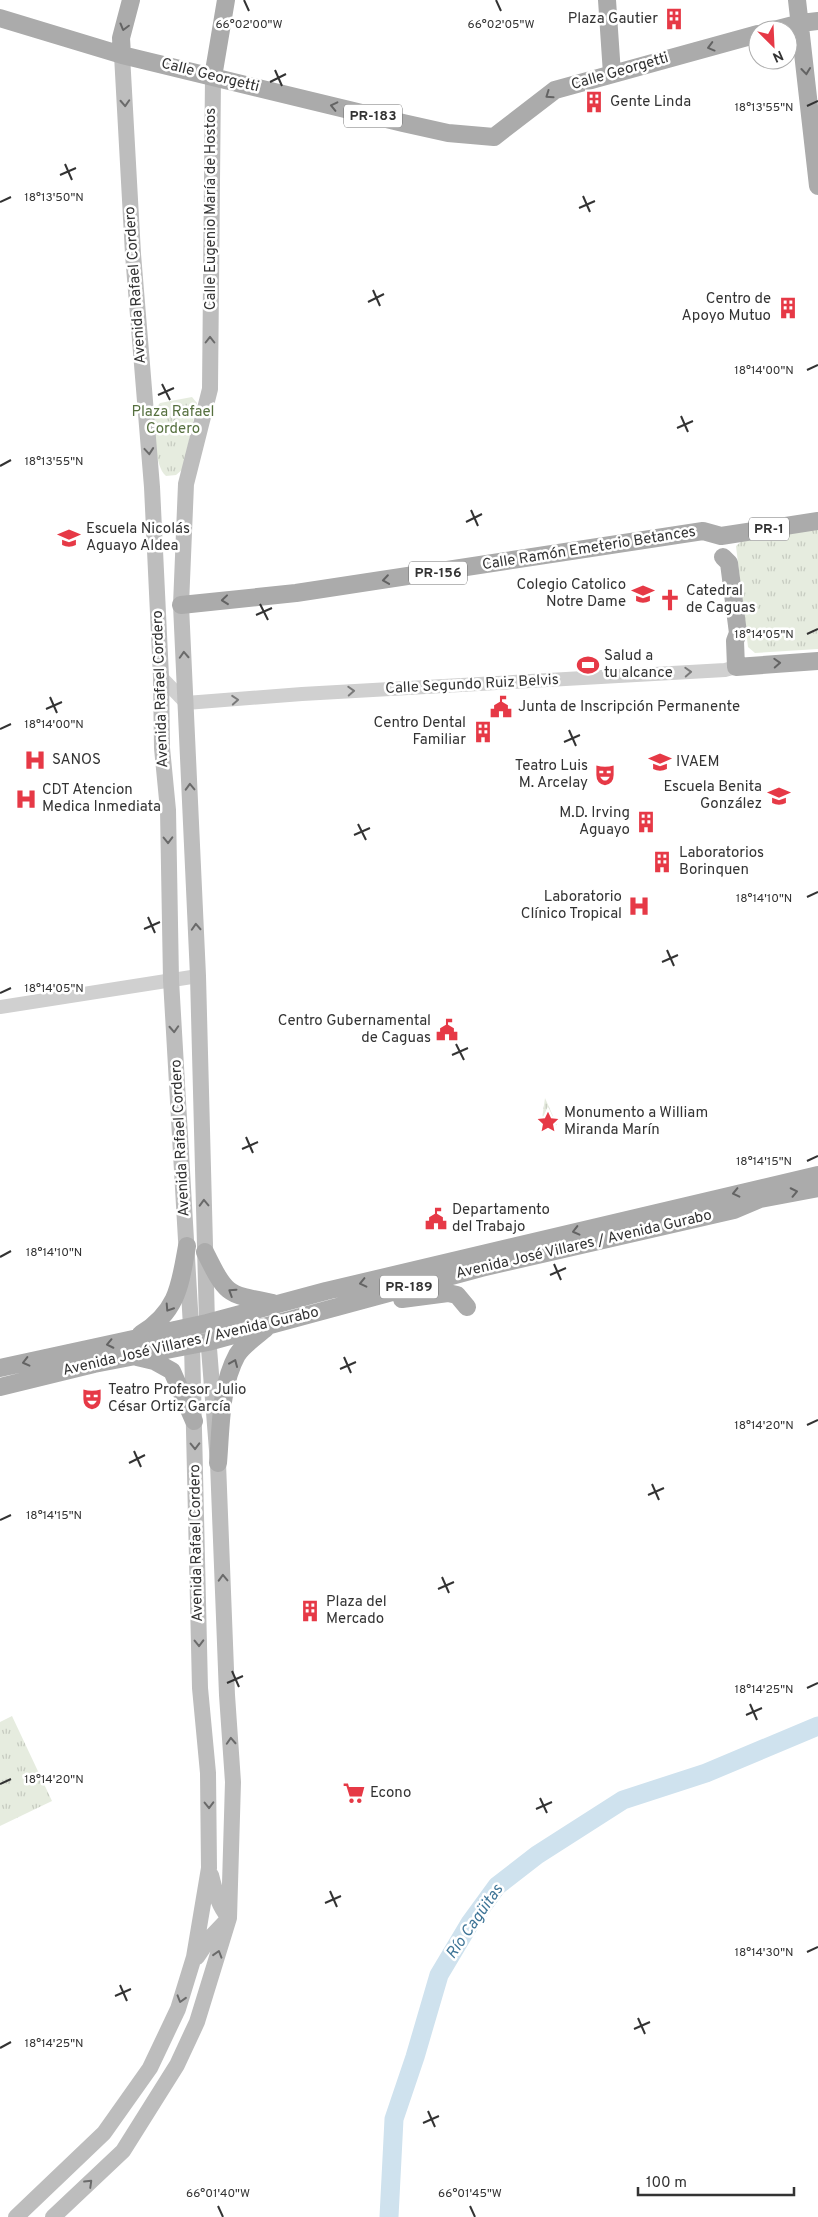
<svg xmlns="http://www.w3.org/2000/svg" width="818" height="2217" viewBox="0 0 818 2217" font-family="Overpass,sans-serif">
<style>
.park{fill:url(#park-tufts)}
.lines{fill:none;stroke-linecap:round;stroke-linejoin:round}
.river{stroke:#cfe2ee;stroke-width:19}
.tertiary{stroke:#d0d0d0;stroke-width:14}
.secondary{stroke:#bdbdbd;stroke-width:16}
.primary{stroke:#ababab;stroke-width:18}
.oneway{stroke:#636363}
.oneway2{stroke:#6a6a6a}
.oneway3{stroke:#7a7a7a}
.ticks{fill:none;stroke:#333;stroke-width:2}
.labels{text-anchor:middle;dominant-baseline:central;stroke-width:5;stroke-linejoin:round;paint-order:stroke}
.shield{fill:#fff;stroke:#707070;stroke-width:1}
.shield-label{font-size:14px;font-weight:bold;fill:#333}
.poi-label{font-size:15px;fill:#333;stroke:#fff;text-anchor:start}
.street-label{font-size:15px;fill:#333;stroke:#fff}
.park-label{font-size:15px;fill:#56703f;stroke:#fff}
.water-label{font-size:16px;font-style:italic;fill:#3f7597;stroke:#fff}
.ticks-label{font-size:12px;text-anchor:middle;fill:#333;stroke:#fff;stroke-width:5;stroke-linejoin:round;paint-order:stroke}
</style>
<defs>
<pattern id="park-tufts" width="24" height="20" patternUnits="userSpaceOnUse" patternTransform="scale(1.25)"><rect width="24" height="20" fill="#e6ecdf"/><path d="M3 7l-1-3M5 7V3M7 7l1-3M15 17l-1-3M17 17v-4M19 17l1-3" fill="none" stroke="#c6cbc0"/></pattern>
</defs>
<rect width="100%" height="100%" fill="#fff"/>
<path class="park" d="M192,397L197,403L183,469L176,475L166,476C154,466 154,426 154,410L160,403Z
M818,529V649L755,653L748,647L736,546L742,541Z
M545,1098L557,1125L541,1126Z
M12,1716L52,1801L0,1826V1722Z"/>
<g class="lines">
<path class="river" d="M389,2217L394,2119L415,2057L439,1975L470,1923L497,1886L537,1855L623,1800L706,1773L818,1726"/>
<path class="tertiary" d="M161,677L186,703L302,694L725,670L736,667
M0,1007L198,976"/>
<path class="secondary" d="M197,1957L209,1939L229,1918C218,1905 215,1891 211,1875
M16,2217L104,2133L150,2068L178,2009L194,1957L209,1868L208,1773L200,1688L192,1344L171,980L168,810L162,748L161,677L152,487L133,254L122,55
M53,2217L123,2151L177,2065L197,2022L229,1918L233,1782L227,1695L218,1463L207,1323L198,976L181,605L186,484L210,389L213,77"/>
<path class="primary" d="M607,0L612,74
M797,0L818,186
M0,18L122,55L403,123L448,133L494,137L555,90L758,34
M774,30L801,23L818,21
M122,55L121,38L131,0
M213,77L226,0
M723,557L729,563L738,633L735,641L736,667L818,661
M181,605L296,593L703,531L721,536L818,521
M205,1252C227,1296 226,1294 273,1303
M402,1299L448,1293L457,1295L467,1307
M141,1334C178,1311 180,1285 187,1246
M137,1357L154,1361L172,1371L194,1421
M0,1368L207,1323L326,1291L818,1175
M0,1387L94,1364L208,1342L481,1268L734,1210L760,1199L818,1188
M218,1463C221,1428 220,1386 237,1355C243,1345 257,1336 266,1328"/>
</g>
<defs><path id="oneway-chevron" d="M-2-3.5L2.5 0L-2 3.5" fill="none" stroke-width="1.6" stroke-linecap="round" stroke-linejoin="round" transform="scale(1.25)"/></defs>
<g class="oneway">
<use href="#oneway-chevron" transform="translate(124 27) rotate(105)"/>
<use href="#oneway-chevron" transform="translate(711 47) rotate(165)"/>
<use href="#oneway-chevron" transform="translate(806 71) rotate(84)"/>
<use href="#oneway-chevron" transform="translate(549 95) rotate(145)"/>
<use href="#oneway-chevron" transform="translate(334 106) rotate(-167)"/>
<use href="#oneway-chevron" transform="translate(386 580) rotate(172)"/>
<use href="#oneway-chevron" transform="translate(225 600) rotate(174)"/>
<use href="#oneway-chevron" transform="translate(777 663) rotate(-3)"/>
<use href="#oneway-chevron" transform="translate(794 1192) rotate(-12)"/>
<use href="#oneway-chevron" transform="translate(736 1193) rotate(167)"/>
<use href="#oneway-chevron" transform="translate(576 1231) rotate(166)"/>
<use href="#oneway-chevron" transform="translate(363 1283) rotate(167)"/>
<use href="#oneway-chevron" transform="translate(232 1292) rotate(-147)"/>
<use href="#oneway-chevron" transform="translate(169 1308) rotate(123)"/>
<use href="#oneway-chevron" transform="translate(110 1344) rotate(168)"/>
<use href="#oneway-chevron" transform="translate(26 1362) rotate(166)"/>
<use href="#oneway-chevron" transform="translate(234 1363) rotate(-67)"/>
</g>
<g class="oneway2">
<use href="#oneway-chevron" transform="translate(125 103) rotate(87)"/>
<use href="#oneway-chevron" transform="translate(210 340) rotate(-90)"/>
<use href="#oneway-chevron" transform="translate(149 451) rotate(85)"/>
<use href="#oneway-chevron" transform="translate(184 655) rotate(-93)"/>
<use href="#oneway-chevron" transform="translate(190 787) rotate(-92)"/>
<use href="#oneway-chevron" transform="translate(168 840) rotate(89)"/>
<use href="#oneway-chevron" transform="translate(196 927) rotate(-93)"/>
<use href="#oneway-chevron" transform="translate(174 1029) rotate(87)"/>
<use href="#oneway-chevron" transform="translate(204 1203) rotate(-92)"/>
<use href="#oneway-chevron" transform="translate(195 1446) rotate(89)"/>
<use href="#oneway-chevron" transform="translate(223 1578) rotate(-92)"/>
<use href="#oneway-chevron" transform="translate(199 1643) rotate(89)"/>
<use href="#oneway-chevron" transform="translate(231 1741) rotate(-93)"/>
<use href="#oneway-chevron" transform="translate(209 1805) rotate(89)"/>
<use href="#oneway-chevron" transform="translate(218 1954) rotate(-73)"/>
<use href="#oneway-chevron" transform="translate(181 1999) rotate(107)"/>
<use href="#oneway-chevron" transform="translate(89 2183) rotate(-44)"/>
</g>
<g class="oneway3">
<use href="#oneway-chevron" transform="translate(688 672) rotate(-3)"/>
<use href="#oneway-chevron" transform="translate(351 691) rotate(-3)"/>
<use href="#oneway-chevron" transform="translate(235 700) rotate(-4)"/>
</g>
<path class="ticks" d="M244,0L249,11M496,0L501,11M275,70L282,86M270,82L286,74M807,106L818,101M65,164L72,180M60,175L76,168M583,196L590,212M0,202L11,197M579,208L595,201M373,290L380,306M368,302L384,294M807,370L818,365M162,384L170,400M158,395L174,388M681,416L688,432M677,428L693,421M0,466L11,460M471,510L478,526M466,522L482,514M260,604L268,620M256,615L272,608M807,634L818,629M50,697L57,713M46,709L62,702M0,729L11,724M569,730L576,746M564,742L580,735M358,824L366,840M354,835L370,828M807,897L818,892M148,917L155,933M144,929L160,922M667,950L674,966M662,962L678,955M0,993L11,988M456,1044L464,1060M452,1055L468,1048M246,1137L253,1153M242,1149L258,1142M807,1161L818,1156M0,1257L11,1251M554,1264L561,1280M550,1275L566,1268M344,1357L351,1373M340,1369L356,1362M807,1425L818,1420M134,1451L141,1467M129,1463L145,1455M652,1484L659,1500M648,1495L664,1488M0,1520L11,1515M442,1577L449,1593M438,1589L454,1582M232,1671L239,1687M227,1683L243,1676M807,1688L818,1683M750,1704L757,1720M746,1715L762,1708M0,1784L11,1779M540,1798L547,1813M536,1809L552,1802M330,1891L337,1907M325,1903L341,1896M807,1952L818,1947M120,1985L127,2001M115,1996L131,1989M638,2018L645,2034M634,2029L650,2022M0,2048L11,2042M428,2111L435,2127M423,2123L439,2116M218,2206L223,2217M470,2206L475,2217"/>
<defs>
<g id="building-bare" transform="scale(1.725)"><path d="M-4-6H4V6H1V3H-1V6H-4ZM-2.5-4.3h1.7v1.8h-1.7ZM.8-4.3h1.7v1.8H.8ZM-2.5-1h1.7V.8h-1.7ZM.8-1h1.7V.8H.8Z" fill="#e63946" stroke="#fff" stroke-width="2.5" paint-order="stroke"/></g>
<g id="school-bare" transform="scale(1.725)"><path d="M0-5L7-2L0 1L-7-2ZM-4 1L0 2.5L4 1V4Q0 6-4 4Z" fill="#e63946" stroke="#fff" stroke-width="2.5" paint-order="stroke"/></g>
<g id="church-bare" transform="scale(1.725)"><path d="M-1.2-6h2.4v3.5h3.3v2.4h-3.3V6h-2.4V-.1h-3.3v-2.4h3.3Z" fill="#e63946" stroke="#fff" stroke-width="2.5" paint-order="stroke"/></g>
<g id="stadium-bare" transform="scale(1.725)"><path d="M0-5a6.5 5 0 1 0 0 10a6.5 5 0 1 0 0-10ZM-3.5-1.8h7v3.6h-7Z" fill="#e63946" stroke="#fff" stroke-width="2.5" paint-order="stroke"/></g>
<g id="civic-bare" transform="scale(1.725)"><path d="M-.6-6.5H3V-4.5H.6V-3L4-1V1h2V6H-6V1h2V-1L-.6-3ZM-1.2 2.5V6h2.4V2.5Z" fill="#e63946" stroke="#fff" stroke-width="2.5" paint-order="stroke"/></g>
<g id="hospital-bare" transform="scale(1.725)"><path d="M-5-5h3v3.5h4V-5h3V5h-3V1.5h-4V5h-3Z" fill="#e63946" stroke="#fff" stroke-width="2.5" paint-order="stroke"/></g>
<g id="university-bare" transform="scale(1.725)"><path d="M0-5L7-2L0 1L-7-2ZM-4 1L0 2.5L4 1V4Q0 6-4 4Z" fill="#e63946" stroke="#fff" stroke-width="2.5" paint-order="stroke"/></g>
<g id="theatre-bare" transform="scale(1.725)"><path d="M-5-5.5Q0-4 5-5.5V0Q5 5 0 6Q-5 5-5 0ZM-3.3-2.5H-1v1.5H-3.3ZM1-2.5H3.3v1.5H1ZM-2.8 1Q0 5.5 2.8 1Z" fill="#e63946" stroke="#fff" stroke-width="2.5" paint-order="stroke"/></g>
<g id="sight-bare" transform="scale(1.725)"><path d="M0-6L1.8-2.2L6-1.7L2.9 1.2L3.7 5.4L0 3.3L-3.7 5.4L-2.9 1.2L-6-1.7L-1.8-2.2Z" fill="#e63946" stroke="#fff" stroke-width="2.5" paint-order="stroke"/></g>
<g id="supermarket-bare" transform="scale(1.725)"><path d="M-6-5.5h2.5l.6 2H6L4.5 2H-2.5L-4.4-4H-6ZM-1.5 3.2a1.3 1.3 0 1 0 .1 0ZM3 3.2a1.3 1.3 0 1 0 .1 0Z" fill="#e63946" stroke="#fff" stroke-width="2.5" paint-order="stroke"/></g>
</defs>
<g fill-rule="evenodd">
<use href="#building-bare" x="674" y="19"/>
<use href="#building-bare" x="594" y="102"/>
<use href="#building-bare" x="788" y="308"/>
<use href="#school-bare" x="69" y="538"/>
<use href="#school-bare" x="643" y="594"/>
<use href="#church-bare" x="670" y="600"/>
<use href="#stadium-bare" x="588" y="665"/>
<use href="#civic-bare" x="501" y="707"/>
<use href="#building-bare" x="483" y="732"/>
<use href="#hospital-bare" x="35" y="760"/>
<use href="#university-bare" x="660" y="762"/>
<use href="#theatre-bare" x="605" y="775"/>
<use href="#school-bare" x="779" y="796"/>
<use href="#hospital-bare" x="26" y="799"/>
<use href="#building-bare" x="646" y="822"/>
<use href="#building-bare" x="662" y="862"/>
<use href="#hospital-bare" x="639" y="906"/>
<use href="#civic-bare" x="447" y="1030"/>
<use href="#sight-bare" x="548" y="1122"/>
<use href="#civic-bare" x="436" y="1219"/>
<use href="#theatre-bare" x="92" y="1399"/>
<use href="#building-bare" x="310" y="1611"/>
<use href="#supermarket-bare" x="354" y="1793"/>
</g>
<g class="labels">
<g class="shield">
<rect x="344" y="104.5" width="58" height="23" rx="4"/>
<rect x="749" y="517.5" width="40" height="23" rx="4"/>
<rect x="409" y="561.5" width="58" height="23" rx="4"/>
<rect x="380" y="1275.5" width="58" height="23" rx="4"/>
</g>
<g class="shield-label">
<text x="373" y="116">PR-183</text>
<text x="769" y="529">PR-1</text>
<text x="438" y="573">PR-156</text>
<text x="409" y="1287">PR-189</text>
</g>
<g class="poi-label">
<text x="658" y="19" text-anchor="end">Plaza Gautier</text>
<text x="610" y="102">Gente Linda</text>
<text x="771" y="299" text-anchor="end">Centro de<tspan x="771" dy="17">Apoyo Mutuo</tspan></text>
<text x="86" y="529">Escuela Nicolás<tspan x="86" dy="17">Aguayo Aldea</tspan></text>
<text x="626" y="585" text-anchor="end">Colegio Catolico<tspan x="626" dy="17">Notre Dame</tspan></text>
<text x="686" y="591">Catedral<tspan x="686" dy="17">de Caguas</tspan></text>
<text x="604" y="656">Salud a<tspan x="604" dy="17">tu alcance</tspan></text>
<text x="518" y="707">Junta de Inscripción Permanente</text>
<text x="466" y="723" text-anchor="end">Centro Dental<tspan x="466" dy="17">Familiar</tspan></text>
<text x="52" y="760">SANOS</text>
<text x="676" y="762">IVAEM</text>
<text x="588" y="766" text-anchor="end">Teatro Luis<tspan x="588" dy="17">M. Arcelay</tspan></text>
<text x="762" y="787" text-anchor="end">Escuela Benita<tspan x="762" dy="17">González</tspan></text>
<text x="42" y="790">CDT Atencion<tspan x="42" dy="17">Medica Inmediata</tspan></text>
<text x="630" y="813" text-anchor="end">M.D. Irving<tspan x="630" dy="17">Aguayo</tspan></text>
<text x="679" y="853">Laboratorios<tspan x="679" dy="17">Borinquen</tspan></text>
<text x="622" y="897" text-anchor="end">Laboratorio<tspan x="622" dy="17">Clínico Tropical</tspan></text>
<text x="431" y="1021" text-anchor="end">Centro Gubernamental<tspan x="431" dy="17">de Caguas</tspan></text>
<text x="564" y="1113">Monumento a William<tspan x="564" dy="17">Miranda Marín</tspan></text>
<text x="452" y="1210">Departamento<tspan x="452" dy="17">del Trabajo</tspan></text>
<text x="108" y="1390">Teatro Profesor Julio<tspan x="108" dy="17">César Ortiz García</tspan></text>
<text x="326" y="1602">Plaza del<tspan x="326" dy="17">Mercado</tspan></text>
<text x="370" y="1793">Econo</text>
</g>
<g class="street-label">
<text transform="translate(620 72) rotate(-16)">Calle Georgetti</text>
<text transform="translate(210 76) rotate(14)">Calle Georgetti</text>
<text transform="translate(211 209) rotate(-90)">Calle Eugenio María de Hostos</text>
<text transform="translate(136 285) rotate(-94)">Avenida Rafael Cordero</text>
<text transform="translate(589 549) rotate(-9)">Calle Ramón Emeterio Betances</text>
<text transform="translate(472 685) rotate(-3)">Calle Segundo Ruiz Belvis</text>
<text transform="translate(161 689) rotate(-92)">Avenida Rafael Cordero</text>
<text transform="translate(181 1138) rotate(-93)">Avenida Rafael Cordero</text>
<text transform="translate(584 1245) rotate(-13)">Avenida José Villares / Avenida Gurabo</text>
<text transform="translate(191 1342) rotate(-13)">Avenida José Villares / Avenida Gurabo</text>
<text transform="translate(197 1543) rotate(-91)">Avenida Rafael Cordero</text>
</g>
<g class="park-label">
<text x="173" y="412">Plaza Rafael<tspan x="173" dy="17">Cordero</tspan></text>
</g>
<g class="water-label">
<text transform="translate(475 1922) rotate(-55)">Río Cagüitas</text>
</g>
</g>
<g class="ticks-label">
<text x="249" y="28">66°02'00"W</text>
<text x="501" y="28">66°02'05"W</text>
<text x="764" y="111">18°13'55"N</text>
<text x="54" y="201">18°13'50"N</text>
<text x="764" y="374">18°14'00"N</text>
<text x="54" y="465">18°13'55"N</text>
<text x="764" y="638">18°14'05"N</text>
<text x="54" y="728">18°14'00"N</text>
<text x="764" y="902">18°14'10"N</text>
<text x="54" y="992">18°14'05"N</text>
<text x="764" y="1165">18°14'15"N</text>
<text x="54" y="1256">18°14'10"N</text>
<text x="764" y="1429">18°14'20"N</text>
<text x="54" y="1519">18°14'15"N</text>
<text x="764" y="1693">18°14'25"N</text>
<text x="54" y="1783">18°14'20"N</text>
<text x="764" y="1956">18°14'30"N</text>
<text x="54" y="2047">18°14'25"N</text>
<text x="218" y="2197">66°01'40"W</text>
<text x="470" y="2197">66°01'45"W</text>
</g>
<g transform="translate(773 45) rotate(156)"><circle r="24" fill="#ffffff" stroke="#adadad"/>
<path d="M0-4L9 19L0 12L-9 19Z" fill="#e63946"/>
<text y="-8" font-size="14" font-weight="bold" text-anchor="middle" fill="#333333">N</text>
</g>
<path d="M638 2187v8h156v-8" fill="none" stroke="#333333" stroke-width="2.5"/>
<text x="646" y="2187" font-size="15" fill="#333333" stroke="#ffffff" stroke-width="4" paint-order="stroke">100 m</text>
</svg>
